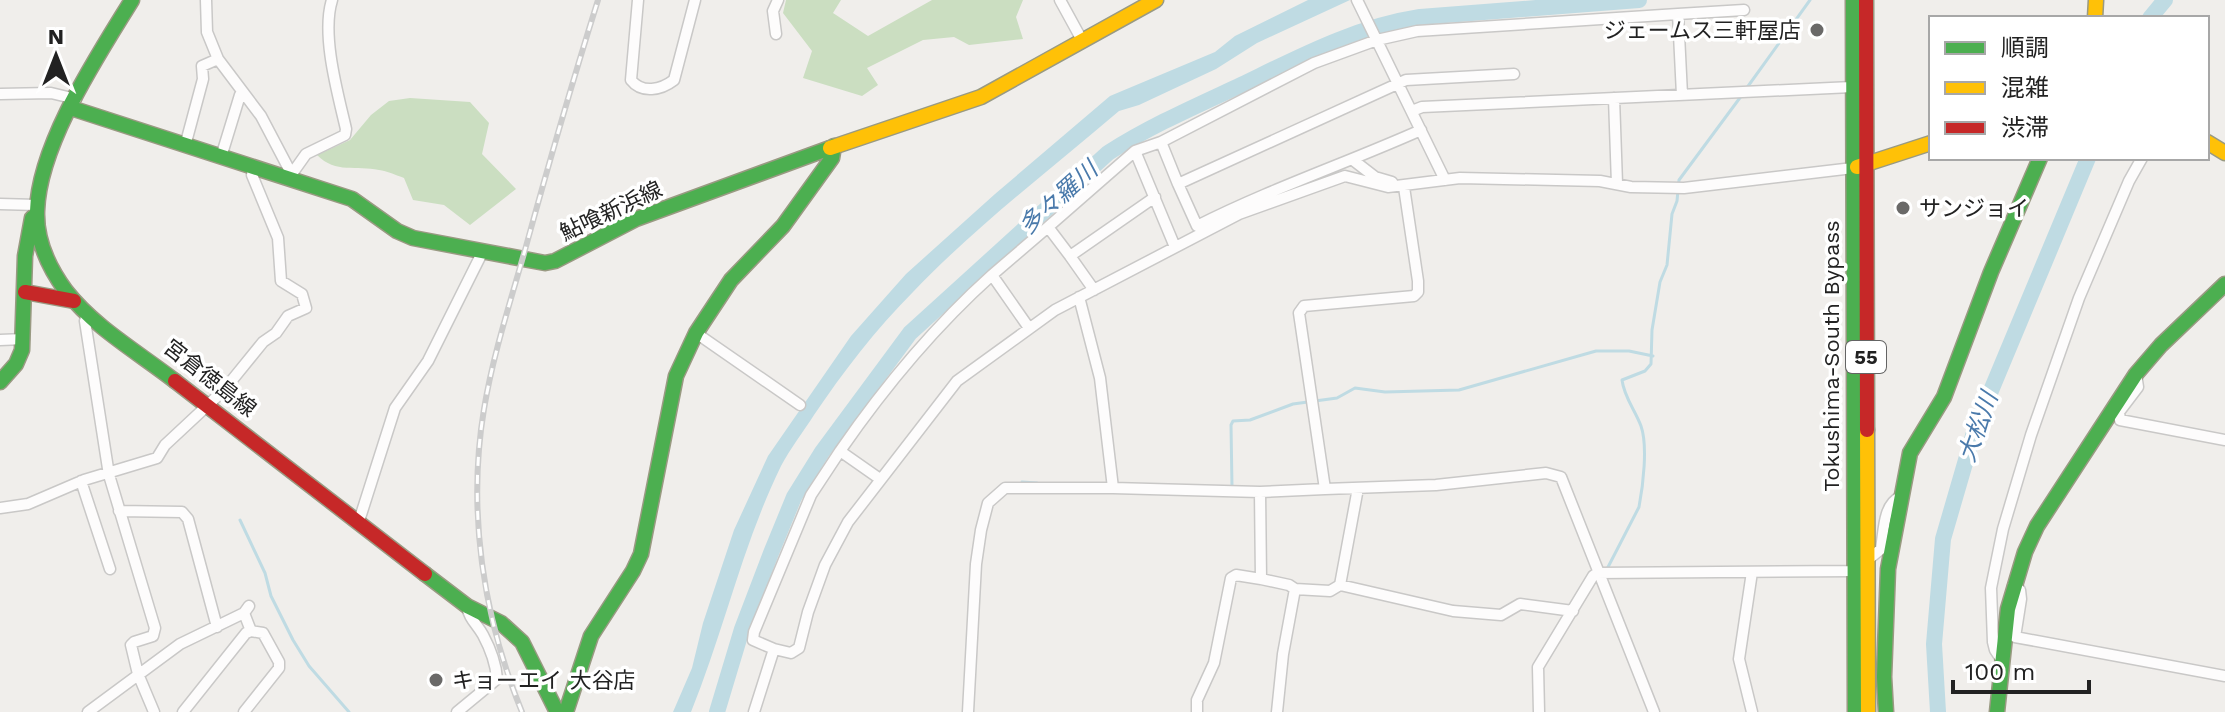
<svg xmlns="http://www.w3.org/2000/svg" width="2225" height="712" viewBox="0 0 2225 712" font-family="'Work Sans','Noto Sans JP',sans-serif">
<style>
.forest{fill:#cbdec1}
.water{fill:#bfdbe3}
.lines{fill:none;stroke-linecap:round;stroke-linejoin:round}
.stream{stroke:#bfdbe3;stroke-width:3}
.river{stroke:#bfdbe3;stroke-width:16}
.street-casing{stroke:#c9c8c7;stroke-width:13}
.fast-casing{stroke:#999a82;stroke-width:17}
.slow-casing{stroke:#999a82;stroke-width:17}
.jam-casing{stroke:#999a82;stroke-width:17}
.street{stroke:#fdfcfc;stroke-width:10}
.fast{stroke:#4caf50;stroke-width:14}
.slow{stroke:#ffc107;stroke-width:14}
.jam{stroke:#c62828;stroke-width:14}
.rail-casing{stroke:#ccc;stroke-width:6}
.rail{stroke:#fff;stroke-width:3;stroke-dasharray:9;stroke-linecap:butt}
.poi-dot{fill:#6a6968;stroke:#fff;stroke-width:3}
.labels{text-anchor:middle;dominant-baseline:central;stroke-width:7;stroke-linejoin:round;paint-order:stroke}
.shield{fill:#fff;stroke:#646464;stroke-width:2}
.shield-label{font-size:20px;font-weight:bold;fill:#222}
.poi-label{font-size:22px;fill:#222;stroke:#fff;text-anchor:start}
.street-label{font-size:22px;fill:#222;stroke:#fff}
.water-label{font-size:24px;font-style:italic;fill:#4a7aab;stroke:#fff}
</style>
<rect width="100%" height="100%" fill="#f0eeeb"/>
<path class="forest" d="M786,0H841L833,13L868,36L932,0H1023L1016,17L1023,39L969,45L954,37L923,40L867,68L878,85L862,96L803,78L812,51L783,13Z
M410,98L470,102L489,123L482,154L516,189L470,225L444,205L413,200L404,178C396,175 387,171 379,170C356,165 336,174 317,155L350,140L371,115L389,101Z"/>
<path class="water" d="M1308,0H1350L1257,43L1216,69L1139,105L1119,111C1050,170 976,226 913,292C876,329 843,372 814,415C803,432 790,449 781,466C742,546 724,631 691,712H673L692,668L703,623L734,530L768,456L851,336L906,274L995,194L1110,96L1215,52L1235,36Z"/>
<g class="lines">
<path class="stream" d="M1746,89L1810,0
M1022,482L1037,483
M1232,487L1231,425L1233,421L1250,420L1293,404L1337,398L1355,388L1385,392L1459,390L1596,351H1629L1653,356
M240,520L265,573L271,596L293,640L309,666L349,712
M1606,571L1639,507C1643,486 1648,446 1641,426C1635,410 1624,397 1622,380L1645,371L1651,364L1652,330L1660,282L1667,265L1672,214L1677,201L1679,180L1742,95"/>
<path class="river" d="M2150,18L2165,0
M717,712L742,629L771,553L794,497L822,452L910,333L1108,153C1150,126 1196,106 1241,85C1299,57 1355,27 1420,17L1639,0
M1938,712L1934,644L1943,539L1975,429L2088,158"/>
<g class="street-casing">
<path id="street" d="M206,0L207,32L218,59L261,116L291,173
M638,0L631,80C642,94 661,90 674,80L695,0
M1060,0L1083,42
M1357,0L1445,180
M1678,14L1744,10
M776,34L773,11L778,0
M0,94L51,93L76,99
M1614,98L1617,184
M1412,111L1422,107L1852,87
M1421,130C1347,163 1270,189 1197,226L1178,184L1406,80L1514,74
M1161,142L1135,151L1175,247
M185,146L203,79L202,66L218,59
M221,157L240,95L243,92
M1353,160L1375,177L1392,182
M289,178L306,154L345,135L346,129C338,94 321,35 332,0
M1178,184L1161,142L1314,63L1377,40L1417,31L1678,14L1682,95
M1404,187L1418,281V292L1414,296L1304,306L1299,313L1325,489L1436,485L1546,473L1561,477L1654,712
M0,204L37,205
M1070,256L1048,227L1135,151
M1094,290L1070,256L1155,197
M1079,297L1100,378L1113,488L1260,492
M87,313L85,321L109,475L155,628L153,636L134,642L131,645L138,674L154,712
M1029,328L992,275L1048,227
M696,333L800,405
M0,340L24,339
M2136,374L2138,387L2119,412L2120,420L2225,440
M880,479L840,451C885,386 933,328 992,275
M81,481L110,569
M1358,488L1340,585L1453,611L1501,615L1520,604L1573,611
M0,508L28,504L84,480L157,458L165,445L224,390L263,342L276,333L288,316L306,308L302,294L281,281L278,238L252,175L253,167
M119,511L182,512L188,519L217,627
M359,521L395,408L428,361L482,253
M1752,572L1739,659L1752,712
M2013,586L2020,590L2021,599L2015,637L2225,676
M1295,589L1289,585L1261,579L1260,492L1325,489
M774,649L753,640L754,632L811,495L840,451
M2001,659L1995,650L1993,642L1991,588L2003,529L2031,435L2079,298L2129,181L2142,158
M88,712L180,644L244,613L249,606
M183,712L246,633L251,631
M244,712L279,668V662L263,633L251,631L244,613
M457,712L497,679C496,664 490,648 483,635C477,624 469,619 467,606
M754,712L774,649L791,653L799,648L808,612L825,565L848,522L957,381L1055,310L1239,214L1345,176L1388,187L1460,178L1600,181L1631,187L1684,188L1853,168
M968,712L976,564L981,530L988,503L1005,488H1113
M1197,712V700L1214,663L1231,578L1236,575L1261,579
M1277,712L1283,654L1295,589L1330,591L1340,585
M1539,712L1538,667L1593,576L1597,573L1854,571L1881,549C1884,532 1883,505 1900,497"/>
</g>
<g class="fast-casing">
<path id="fast" d="M132,0C97,57 39,144 37,211C36,240 49,268 66,291C94,327 139,353 175,381
M1853,0L1855,712
M71,108L352,199L397,231L413,238L545,263L555,261L636,219L830,148
M0,382L16,364L22,350L25,256L32,218L36,215
M425,574L467,606L501,623L522,642L557,712
M566,712L591,636L633,571L641,554L676,376L696,333L731,280L783,226L832,158L834,146
M1886,712L1884,677L1888,569L1910,453L1944,397L1991,272L2040,158
M1997,712L2008,609L2025,552L2037,526L2136,374L2161,345L2225,284"/>
</g>
<g class="slow-casing">
<path id="slow" d="M2095,18L2096,0
M2207,142L2225,153
M830,148L981,97L1156,0
M1857,167L1931,143
M1867,430L1868,712"/>
</g>
<g class="jam-casing">
<path id="jam" d="M1866,0L1867,430
M25,292L74,301
M175,381L425,574"/>
</g>
<use href="#street" class="street"/>
<use href="#fast" class="fast"/>
<use href="#slow" class="slow"/>
<use href="#jam" class="jam"/>
<g class="rail-casing">
<path id="rail" d="M522,712C483,617 467,511 484,409C493,355 510,303 525,250C548,166 572,83 598,0"/>
</g>
<use href="#rail" class="rail"/>
</g>
<g class="poi-dot">
<circle cx="1817" cy="30" r="8"/>
<circle cx="1903" cy="208" r="8"/>
<circle cx="436" cy="680" r="8"/>
</g>
<g class="labels">
<rect class="shield" x="1846" y="341" width="40" height="32" rx="6"/>
<g class="shield-label">
<text x="1866" y="357">55</text>
</g>
<g class="poi-label">
<text x="1801" y="30" text-anchor="end">ジェームス三軒屋店</text>
<text x="1919" y="208">サンジョイ</text>
<text x="452" y="680">キョーエイ 大谷店</text>
</g>
<g class="street-label">
<text transform="translate(611 211) rotate(-25)">鮎喰新浜線</text>
<text transform="translate(1831 356) rotate(-90)">Tokushima-South Bypass</text>
<text transform="translate(210 378) rotate(38)">宮倉徳島線</text>
</g>
<g class="water-label">
<text transform="translate(1058 198) rotate(-42)">多々羅川</text>
<text transform="translate(1978 427) rotate(-70)">大松川</text>
</g>
</g>
<rect x="1929" y="16" width="280" height="144" fill="#ffffff" stroke="#a7a7a7" stroke-width="2"/>
<rect x="1945" y="42" width="40" height="12" fill="#4caf50" stroke="#a7a7a7" stroke-width="2"/>
<text x="2001" y="56" font-size="24" fill="#222222">順調</text>
<rect x="1945" y="82" width="40" height="12" fill="#ffc107" stroke="#a7a7a7" stroke-width="2"/>
<text x="2001" y="96" font-size="24" fill="#222222">混雑</text>
<rect x="1945" y="122" width="40" height="12" fill="#c62828" stroke="#a7a7a7" stroke-width="2"/>
<text x="2001" y="136" font-size="24" fill="#222222">渋滞</text>
<g transform="translate(56 56)" stroke="#ffffff" stroke-width="6" paint-order="stroke">
<path d="M0-6L14 30L0 20L-14 30Z" fill="#222222"/>
<text y="-12" font-size="22" font-weight="bold" text-anchor="middle" fill="#222222">N</text>
</g>
<path d="M1953 680v12h136v-12" fill="none" stroke="#222222" stroke-width="4"/>
<text x="1965" y="680" font-size="24" fill="#222222" stroke="#ffffff" stroke-width="6" paint-order="stroke">100 m</text>
</svg>
